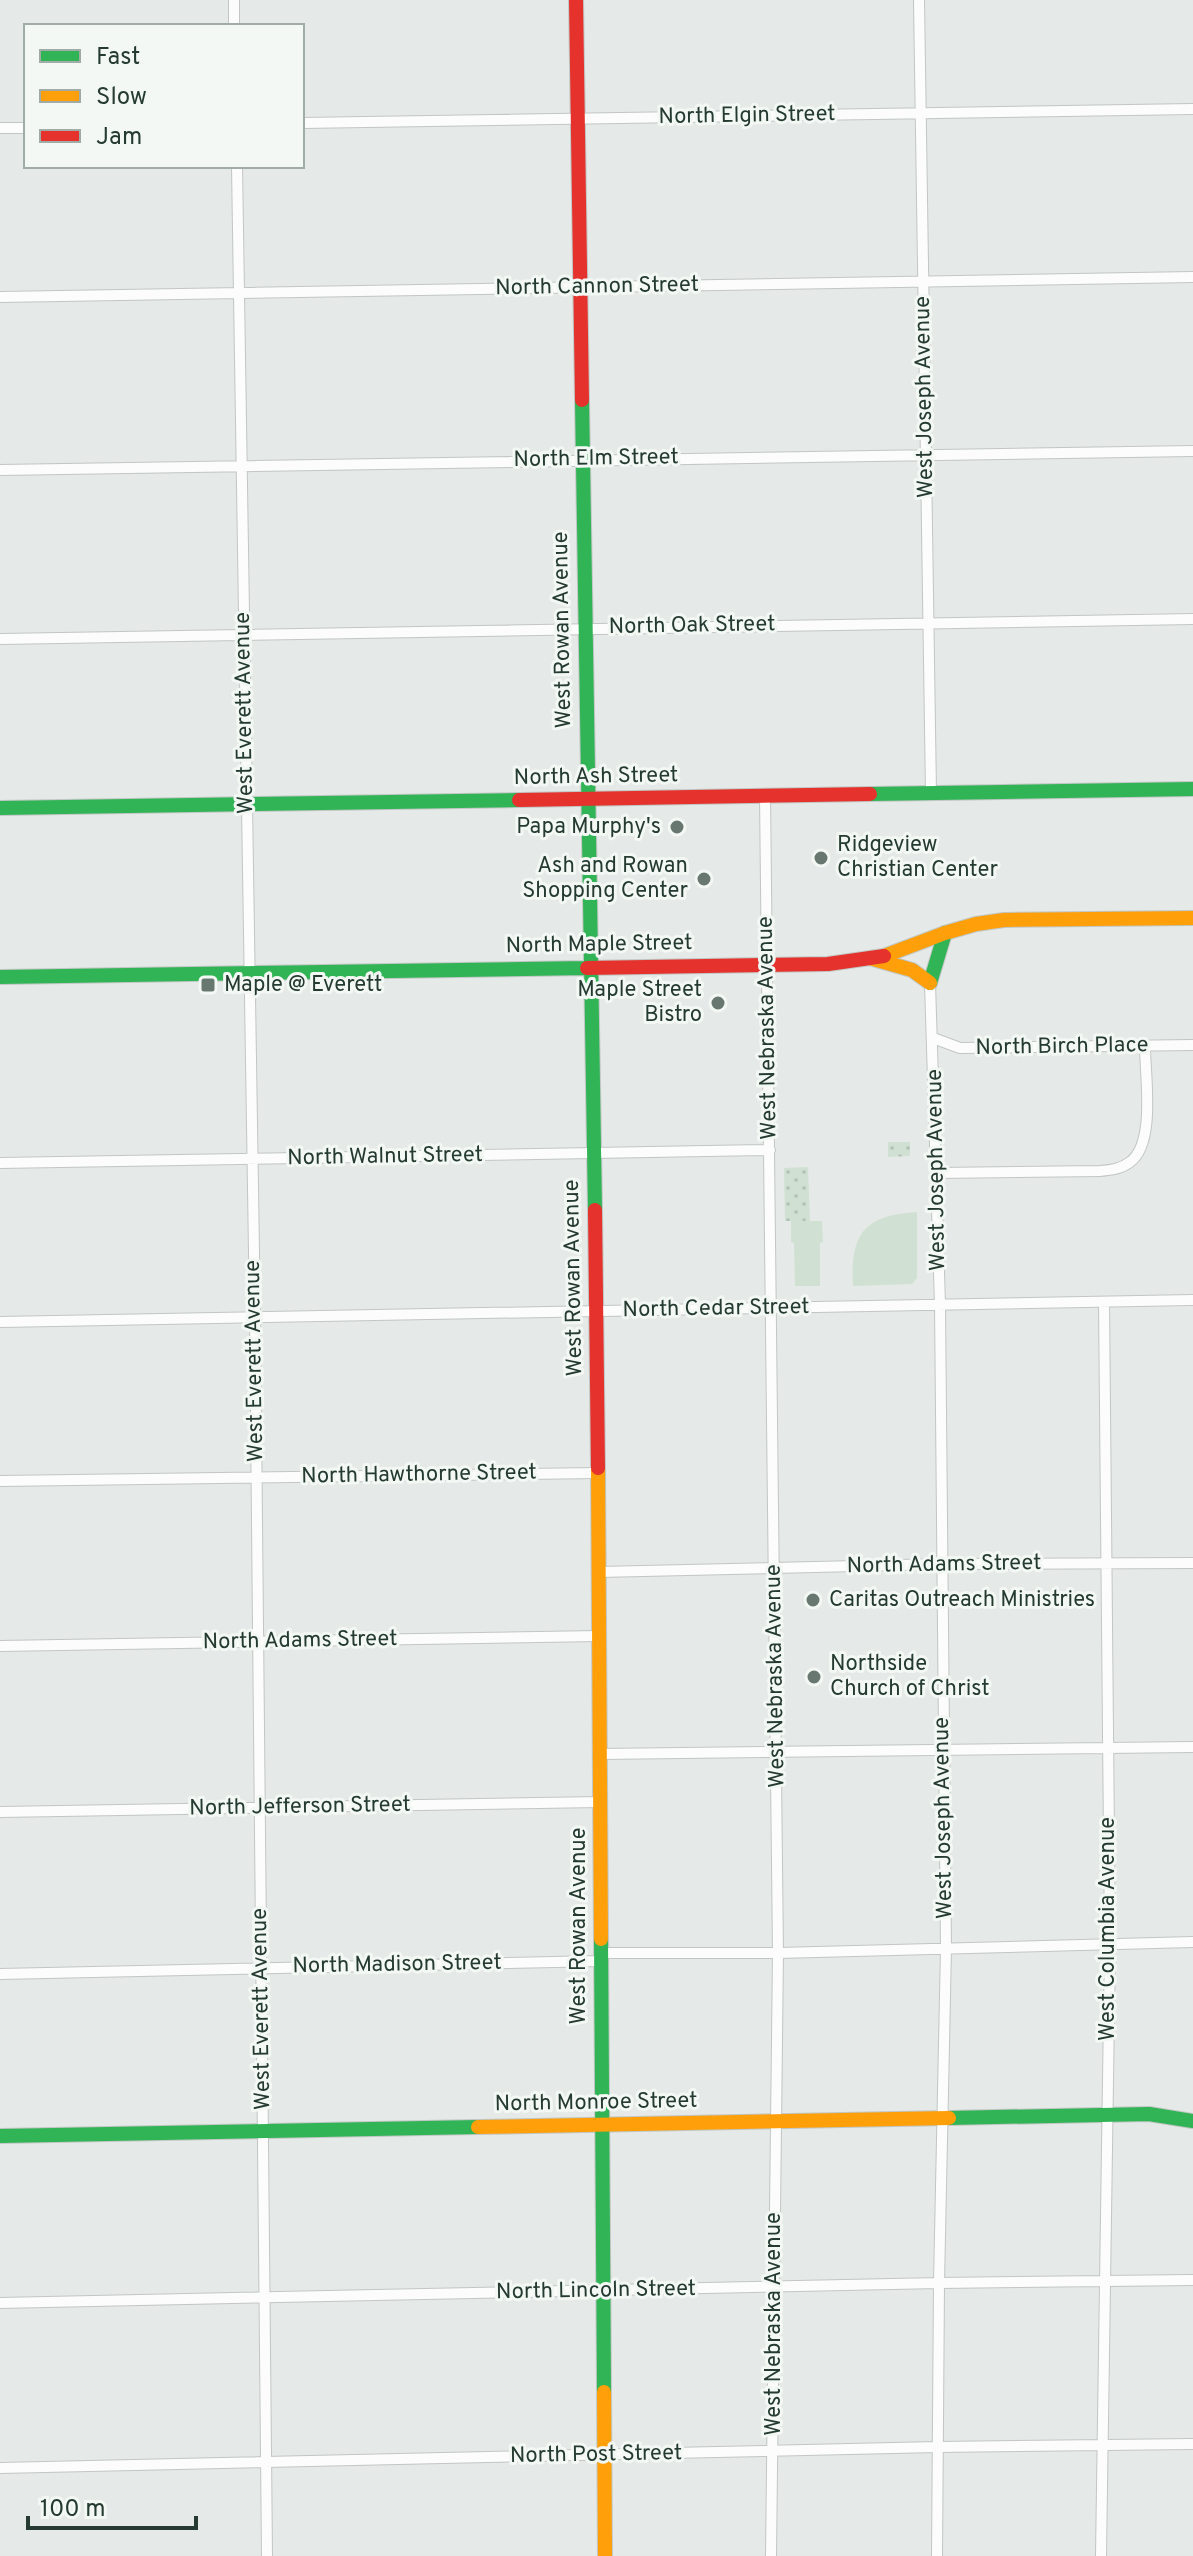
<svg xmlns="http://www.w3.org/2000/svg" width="1193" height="2556" viewBox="0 0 1193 2556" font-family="Overpass,sans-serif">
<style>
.park{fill:url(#park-dots)}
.garden{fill:#d0e1d3}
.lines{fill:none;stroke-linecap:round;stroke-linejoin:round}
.street-casing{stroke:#c2c6c4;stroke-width:12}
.fast-casing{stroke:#c1c7c4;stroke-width:16}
.slow-casing{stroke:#c1c7c4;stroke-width:16}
.jam-casing{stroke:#c1c7c4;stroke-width:16}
.street{stroke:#fbfcfb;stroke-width:10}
.fast{stroke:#30b455;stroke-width:14}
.slow{stroke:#ff9f0a;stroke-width:14}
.jam{stroke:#e5322d;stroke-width:14}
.poi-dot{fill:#687871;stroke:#f3f8f5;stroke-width:3}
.labels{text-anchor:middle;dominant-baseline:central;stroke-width:6;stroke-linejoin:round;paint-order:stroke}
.street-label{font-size:22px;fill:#253b32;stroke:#f3f8f5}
.poi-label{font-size:22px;fill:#253b32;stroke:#f3f8f5;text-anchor:start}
</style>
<defs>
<pattern id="park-dots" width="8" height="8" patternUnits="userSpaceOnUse" patternTransform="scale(2)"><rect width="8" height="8" fill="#d0e1d3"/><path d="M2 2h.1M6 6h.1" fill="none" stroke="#b2c2b6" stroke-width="1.8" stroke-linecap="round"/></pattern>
</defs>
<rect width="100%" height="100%" fill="#e5e9e7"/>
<path class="park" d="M910,1142V1156L888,1157V1142Z
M808,1167L810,1221H785L784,1168Z"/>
<path class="garden" d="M917,1212V1278L912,1284L853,1286C850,1234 864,1215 917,1212Z
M791,1221H822L823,1242L820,1243V1286H795L794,1243L791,1242Z"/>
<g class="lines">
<g class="street-casing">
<path id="street" d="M234,0V26
M919,0L931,793
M302,123L1193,109
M0,128H26
M237,166L255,1316L267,2556
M0,297L1193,277
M0,470L1193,451
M0,639L1193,619
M765,796L778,1953L771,2556
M930,983L940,1305L946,1948L939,2283L937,2556
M933,1038L960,1048L1193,1045
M0,1163L770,1150
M938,1173L1100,1171C1111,1170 1121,1169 1130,1162C1156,1143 1145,1076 1145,1046
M0,1322L1193,1300
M0,1481L598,1473
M599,1572L942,1564L1193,1563
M0,1646L599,1636
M600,1754L1193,1747
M0,1812L600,1802
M601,1953H778L1193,1942
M0,1974L601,1961
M0,2303L939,2283L1193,2280
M0,2468L937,2447L1193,2444
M1101,2556L1110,1945L1104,1302"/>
</g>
<g class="fast-casing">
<path id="fast" d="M582,400L595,1210
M870,794L1193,789
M0,808L519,800
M0,977L587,968
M930,983L945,933
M601,1939L604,2392
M949,2118L1149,2114L1193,2121
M0,2136L478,2127"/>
</g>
<g class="slow-casing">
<path id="slow" d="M884,956L945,933L976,924L1004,920L1193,918
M873,959L912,970L930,983
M598,1468L601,1939
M478,2127L949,2118
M604,2392L605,2556"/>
</g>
<g class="jam-casing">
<path id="jam" d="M576,0L582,400
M519,800L870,794
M587,968L828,964L884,956
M595,1210L598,1468"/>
</g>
<use href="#street" class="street"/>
<use href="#fast" class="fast"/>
<use href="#slow" class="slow"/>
<use href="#jam" class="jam"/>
</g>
<g class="poi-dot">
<circle cx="677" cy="827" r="8"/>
<circle cx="821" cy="858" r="8"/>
<circle cx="704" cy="879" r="8"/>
<rect x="200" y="977" width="16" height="16" rx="4"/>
<circle cx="718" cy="1003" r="8"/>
<circle cx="813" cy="1600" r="8"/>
<circle cx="814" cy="1677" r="8"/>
</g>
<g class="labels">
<g class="street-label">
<text transform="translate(747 116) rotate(-1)">North Elgin Street</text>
<text transform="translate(597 287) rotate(-1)">North Cannon Street</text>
<text transform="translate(925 397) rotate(-91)">West Joseph Avenue</text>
<text transform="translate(596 459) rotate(-1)">North Elm Street</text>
<text transform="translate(692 626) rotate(-1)">North Oak Street</text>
<text transform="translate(563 630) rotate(-91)">West Rowan Avenue</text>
<text transform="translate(245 713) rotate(-91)">West Everett Avenue</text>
<text transform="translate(596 777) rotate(-1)">North Ash Street</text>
<text transform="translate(599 945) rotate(-1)">North Maple Street</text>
<text transform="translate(768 1028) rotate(-91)">West Nebraska Avenue</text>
<text transform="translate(1062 1047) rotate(-1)">North Birch Place</text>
<text transform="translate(385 1157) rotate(-1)">North Walnut Street</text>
<text transform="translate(937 1170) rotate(-91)">West Joseph Avenue</text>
<text transform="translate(574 1278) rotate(-91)">West Rowan Avenue</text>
<text transform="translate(716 1309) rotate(-1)">North Cedar Street</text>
<text transform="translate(255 1361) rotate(-91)">West Everett Avenue</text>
<text transform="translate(419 1475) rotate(-1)">North Hawthorne Street</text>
<text transform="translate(944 1565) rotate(-1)">North Adams Street</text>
<text transform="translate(300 1641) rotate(-1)">North Adams Street</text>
<text transform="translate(776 1676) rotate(-91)">West Nebraska Avenue</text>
<text transform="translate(300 1807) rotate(-1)">North Jefferson Street</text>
<text transform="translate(944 1818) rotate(-91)">West Joseph Avenue</text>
<text transform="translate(579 1926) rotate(-90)">West Rowan Avenue</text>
<text transform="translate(1108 1929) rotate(-90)">West Columbia Avenue</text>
<text transform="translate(397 1965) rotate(-1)">North Madison Street</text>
<text transform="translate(262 2009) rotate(-91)">West Everett Avenue</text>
<text transform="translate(596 2103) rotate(-1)">North Monroe Street</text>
<text transform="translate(596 2291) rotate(-1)">North Lincoln Street</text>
<text transform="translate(774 2324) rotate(-90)">West Nebraska Avenue</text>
<text transform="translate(596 2455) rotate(-1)">North Post Street</text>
</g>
<g class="poi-label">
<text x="661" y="827" text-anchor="end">Papa Murphy's</text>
<text x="837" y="845">Ridgeview<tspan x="837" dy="25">Christian Center</tspan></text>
<text x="688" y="866" text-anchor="end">Ash and Rowan<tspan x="688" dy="25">Shopping Center</tspan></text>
<text x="224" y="985">Maple @ Everett</text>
<text x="702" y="990" text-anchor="end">Maple Street<tspan x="702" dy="25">Bistro</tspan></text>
<text x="829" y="1600">Caritas Outreach Ministries</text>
<text x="830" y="1664">Northside<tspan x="830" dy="25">Church of Christ</tspan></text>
</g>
</g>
<rect x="24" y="24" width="280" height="144" fill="#f3f8f5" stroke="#a1aca7" stroke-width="2"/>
<rect x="40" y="50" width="40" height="12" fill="#30b455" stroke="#a1aca7" stroke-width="2"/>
<text x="96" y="64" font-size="24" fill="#253b32">Fast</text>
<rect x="40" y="90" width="40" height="12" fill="#ff9f0a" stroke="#a1aca7" stroke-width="2"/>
<text x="96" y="104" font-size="24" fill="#253b32">Slow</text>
<rect x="40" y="130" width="40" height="12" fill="#e5322d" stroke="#a1aca7" stroke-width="2"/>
<text x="96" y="144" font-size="24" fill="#253b32">Jam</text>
<path d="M28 2516v12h168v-12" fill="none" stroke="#253b32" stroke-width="4"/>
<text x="40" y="2516" font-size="24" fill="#253b32" stroke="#f3f8f5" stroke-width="6" paint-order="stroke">100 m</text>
</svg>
